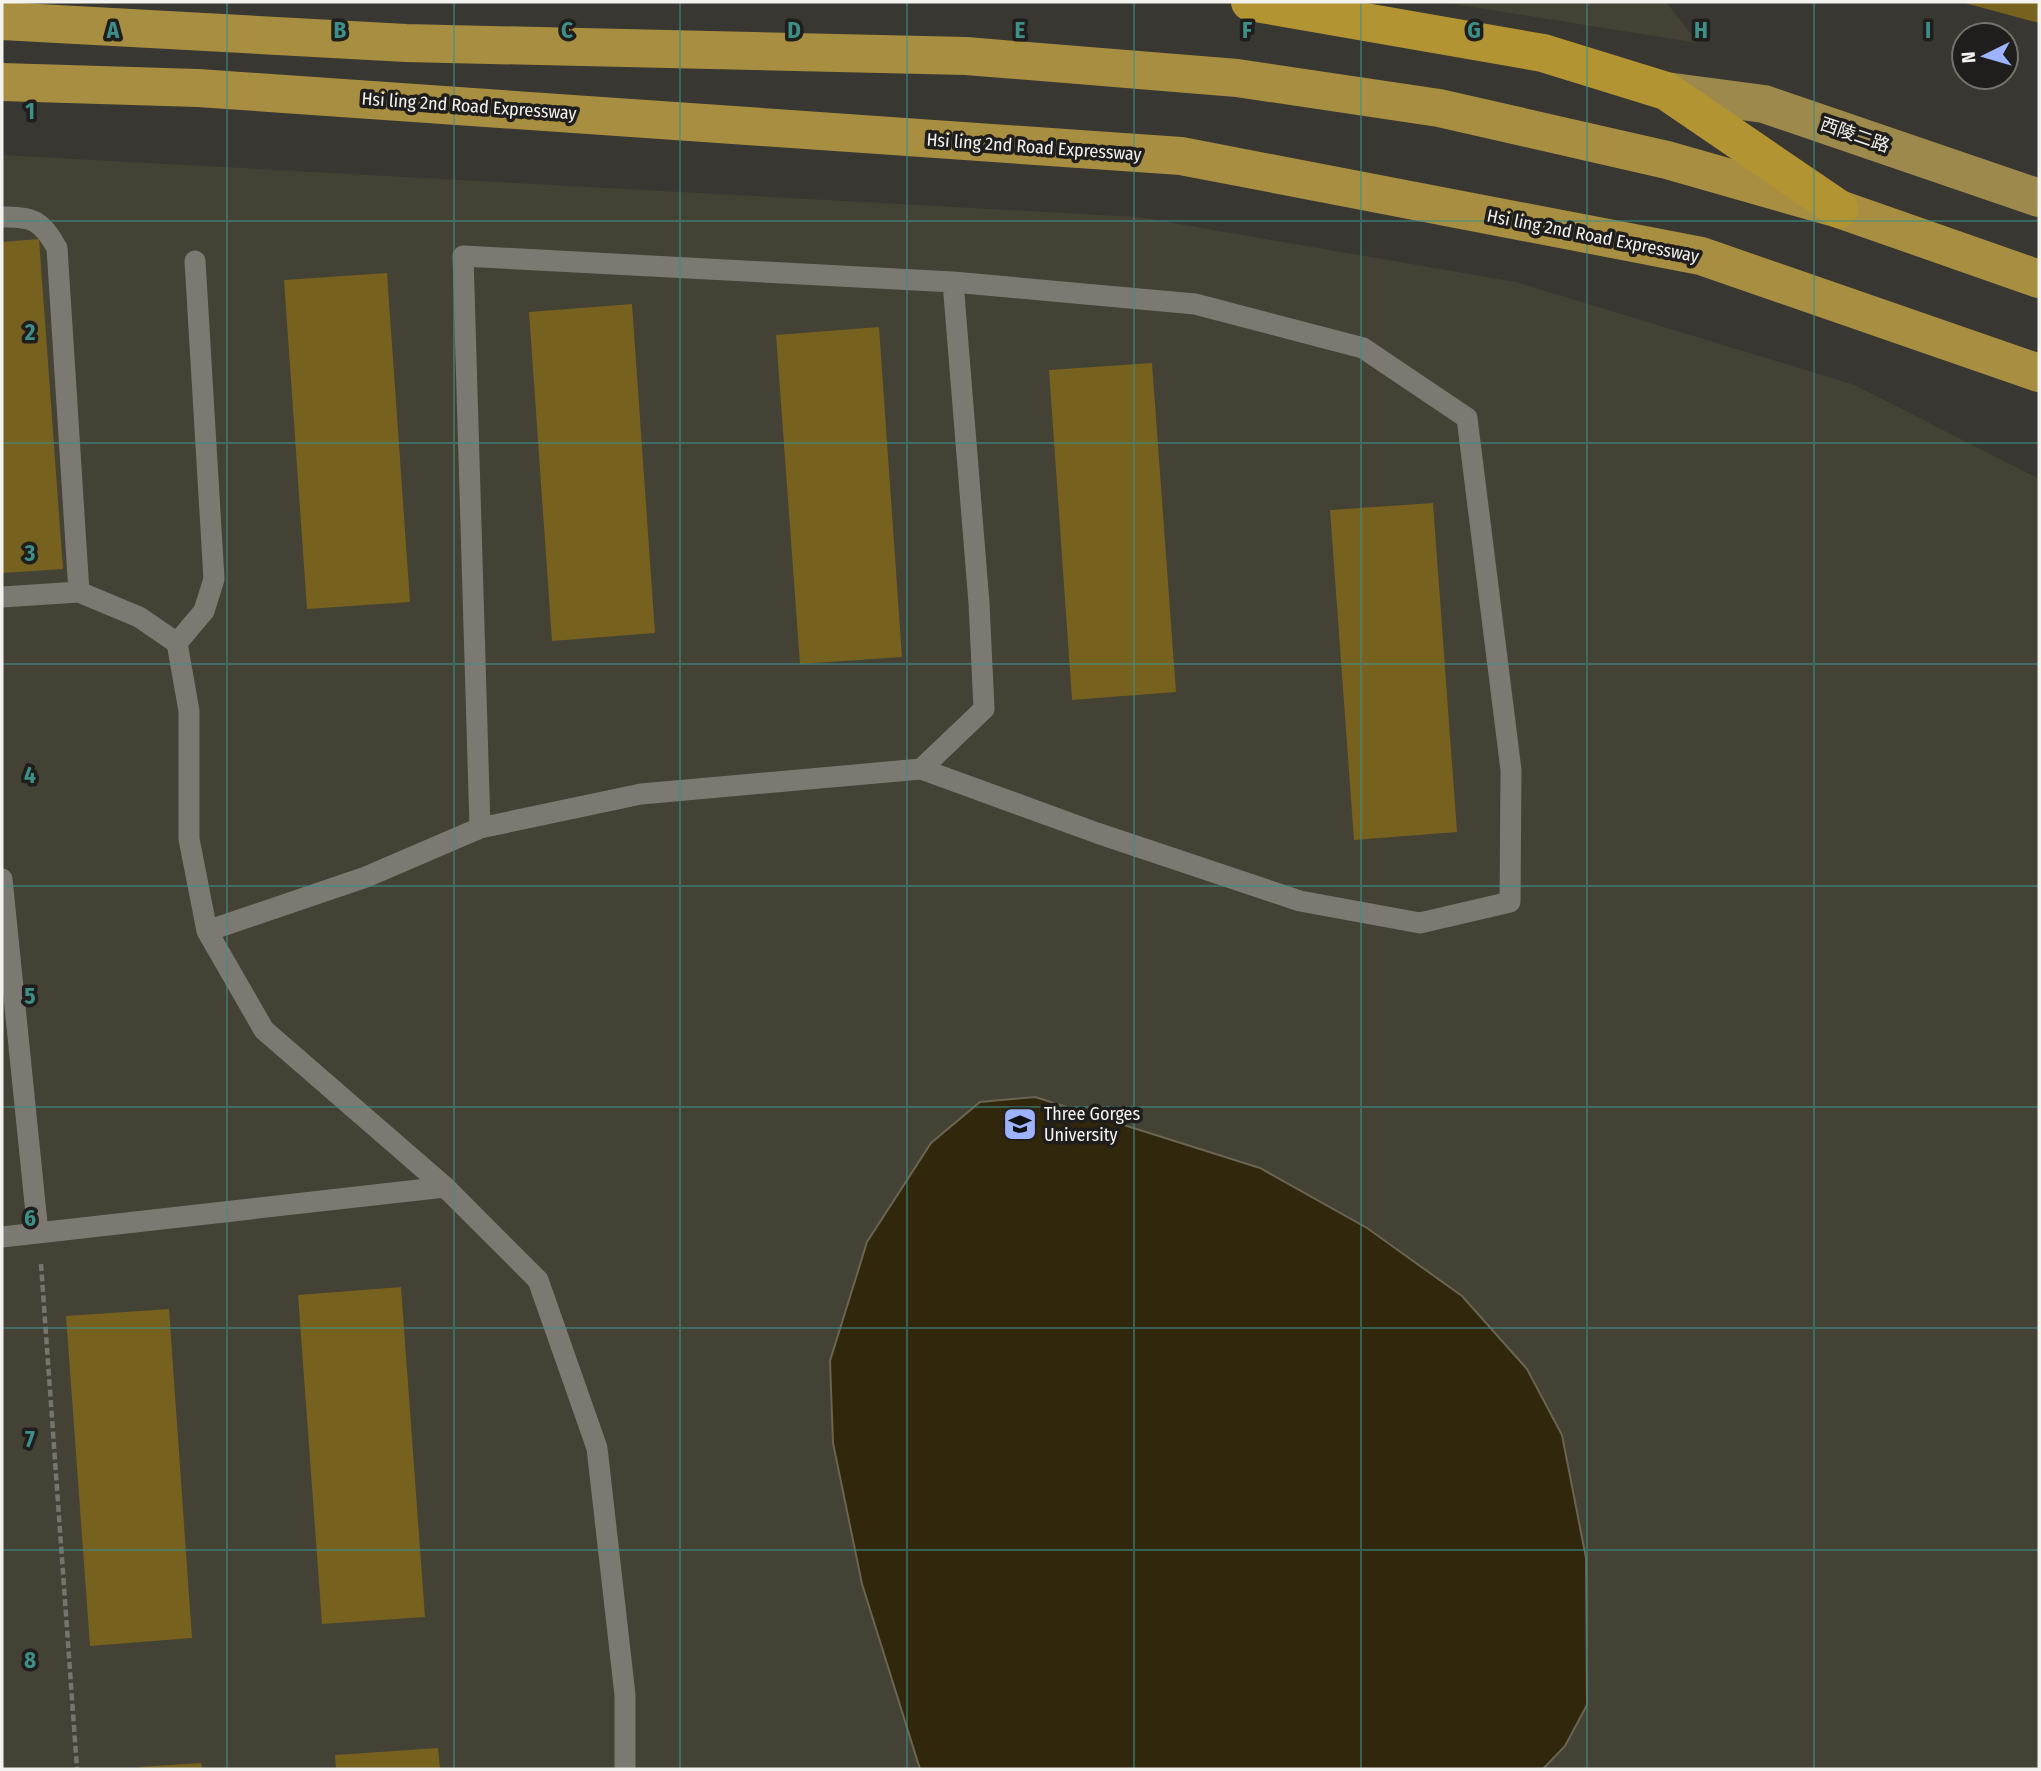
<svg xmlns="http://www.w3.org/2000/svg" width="2041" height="1771" viewBox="0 0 2041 1771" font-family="'Fira Sans Condensed','Noto Sans SC',sans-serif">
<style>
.built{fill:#444135}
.water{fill:#30270c;stroke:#6a6450;stroke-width:2}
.building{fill:#76611e}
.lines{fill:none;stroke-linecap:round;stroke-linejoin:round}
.path{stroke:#76746f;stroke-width:4.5;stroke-dasharray:7 3.5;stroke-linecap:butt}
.service{stroke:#7b7972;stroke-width:21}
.primary{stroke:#9d894c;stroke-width:38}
.trunk{stroke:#a88e40;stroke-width:38}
.motorway{stroke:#b39433;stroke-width:38}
.grid{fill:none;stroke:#3d8f88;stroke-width:2;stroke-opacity:0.55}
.labels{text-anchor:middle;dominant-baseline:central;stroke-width:7;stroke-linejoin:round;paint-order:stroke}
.street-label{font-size:18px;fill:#f3f2ee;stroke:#1f1e1c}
.poi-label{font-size:18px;fill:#f3f2ee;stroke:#1f1e1c;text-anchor:start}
.grid-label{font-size:23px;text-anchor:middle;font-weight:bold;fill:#3d8f88;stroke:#1f1e1c;stroke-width:7;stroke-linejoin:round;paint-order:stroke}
</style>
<rect width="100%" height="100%" fill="#393731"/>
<path class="built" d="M1441,2H1666L1698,43Z
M2,155L1138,217L1516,282L1855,385L2039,479V1769H2Z"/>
<path class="water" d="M1035,1097L1260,1168L1367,1228L1462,1296L1527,1369L1562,1435L1586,1558L1587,1705L1565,1746L1543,1769H920L862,1584L833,1443L830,1361L867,1242L931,1143L980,1102Z"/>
<path class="building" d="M2039,2V23L1965,3V2Z
M39,239L63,569L2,573V242Z
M387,273L410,602L307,609L284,280Z
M632,304L655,633L552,641L529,312Z
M879,327L902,657L800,664L776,335Z
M1152,363L1176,692L1072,700L1049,370Z
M1433,503L1457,832L1354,840L1330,510Z
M401,1287L425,1617L322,1624L298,1295Z
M169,1309L192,1638L90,1646L66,1316Z
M438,1748L440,1769H336L335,1755Z
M201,1763L202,1769H140V1767Z"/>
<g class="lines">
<path class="path" d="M41,1264L77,1769"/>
<path class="service" d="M2,217C33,216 42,221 57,248L79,592
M2,597L79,592L139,617L177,643L189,711V839L207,931L264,1030L445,1187L538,1280L597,1448L625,1695V1769
M177,643L204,611L214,579L195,261
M921,769L984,709L979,603L953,282
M2,879L38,1233
M207,931L366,877L480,828L641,794L921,769L1097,833L1300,901L1420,923L1510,902L1511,770L1467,418L1363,348L1195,304L953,282L463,256L480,828
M2,1237L445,1187"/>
<path class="primary" d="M1666,91L1764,104L2039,198"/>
<path class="trunk" d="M2,21L406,43L966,56L1237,78L1439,108L1667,160L1839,209L2039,279
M2,82L198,88L1181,156L1701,256L2039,373"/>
<path class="motorway" d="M1250,2L1543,53L1666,91L1839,209"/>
</g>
<path class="grid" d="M227,2V1769M454,2V1769M680,2V1769M907,2V1769M1134,2V1769M1361,2V1769M1587,2V1769M1814,2V1769M2,221H2039M2,443H2039M2,664H2039M2,886H2039M2,1107H2039M2,1328H2039M2,1550H2039"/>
<defs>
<g id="university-square" transform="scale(1.75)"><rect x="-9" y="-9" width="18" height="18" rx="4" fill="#9eb3fd" stroke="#1f1e1c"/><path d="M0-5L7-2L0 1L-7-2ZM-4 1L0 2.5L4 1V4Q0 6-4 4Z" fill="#111"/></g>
</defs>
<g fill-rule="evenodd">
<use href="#university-square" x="1020" y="1124"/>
</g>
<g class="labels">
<g class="street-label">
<text transform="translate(469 106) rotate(4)">Hsi ling 2nd Road Expressway</text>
<text transform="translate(1855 135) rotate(19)">西陵二路</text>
<text transform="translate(1034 147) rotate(4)">Hsi ling 2nd Road Expressway</text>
<text transform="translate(1593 236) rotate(11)">Hsi ling 2nd Road Expressway</text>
</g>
<g class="poi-label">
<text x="1044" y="1114">Three Gorges<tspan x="1044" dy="21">University</tspan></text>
</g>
</g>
<g class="grid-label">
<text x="113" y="38">A</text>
<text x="340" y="38">B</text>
<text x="567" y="38">C</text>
<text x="794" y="38">D</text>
<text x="1020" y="38">E</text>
<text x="1247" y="38">F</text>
<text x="1474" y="38">G</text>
<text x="1701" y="38">H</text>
<text x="1928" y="38">I</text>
<text x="30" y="119">1</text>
<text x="30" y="340">2</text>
<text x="30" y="561">3</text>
<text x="30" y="783">4</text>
<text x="30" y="1004">5</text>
<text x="30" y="1226">6</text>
<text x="30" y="1447">7</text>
<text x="30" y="1668">8</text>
</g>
<rect width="2041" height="1771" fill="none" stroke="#f3f2ee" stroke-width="7"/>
<g transform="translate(1985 56) rotate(265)"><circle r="33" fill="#1f1e1c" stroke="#747370" stroke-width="2"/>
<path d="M0-5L12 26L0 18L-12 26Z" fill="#9eb3fd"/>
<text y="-10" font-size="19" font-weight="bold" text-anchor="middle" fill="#f3f2ee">N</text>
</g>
</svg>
